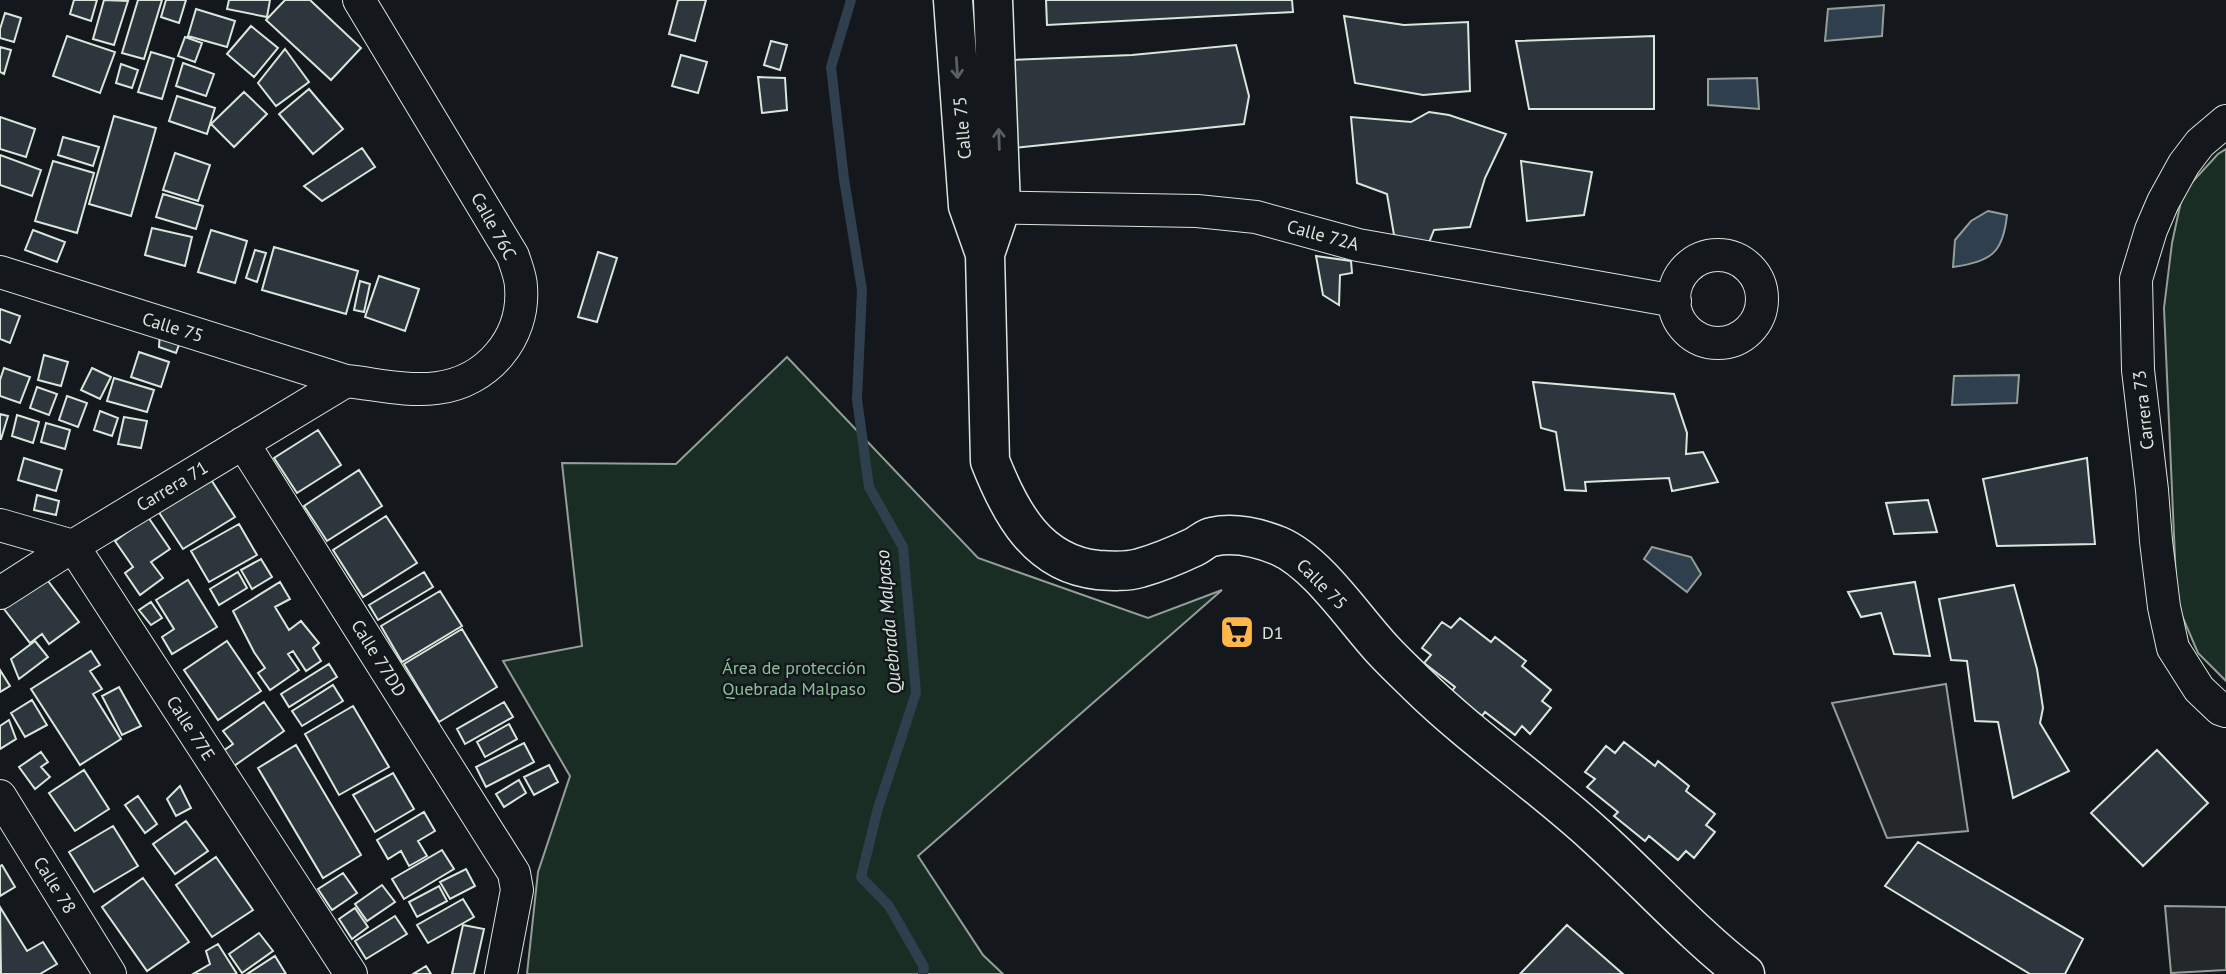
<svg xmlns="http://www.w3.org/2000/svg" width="2226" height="974" viewBox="0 0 2226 974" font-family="'PT Sans',sans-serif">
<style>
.green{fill:#1a2d24;stroke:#939e99;stroke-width:2}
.parking{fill:#24282b;stroke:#939e99;stroke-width:2}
.water{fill:#2f3f4d;stroke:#939e99;stroke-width:2}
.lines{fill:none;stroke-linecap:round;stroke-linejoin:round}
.stream{stroke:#2f3f4d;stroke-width:10}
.building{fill:#2c363c;stroke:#d8e6dc;stroke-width:2}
.street-casing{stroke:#d8e6dc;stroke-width:34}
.secondary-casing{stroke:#d8e6dc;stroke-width:41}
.street{stroke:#14181c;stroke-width:32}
.secondary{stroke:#14181c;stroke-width:38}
.oneway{stroke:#59605f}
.labels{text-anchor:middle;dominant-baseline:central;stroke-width:5;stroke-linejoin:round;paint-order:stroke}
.street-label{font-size:18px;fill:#d8e6dc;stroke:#14181c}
.poi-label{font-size:18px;fill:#d8e6dc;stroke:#14181c;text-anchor:start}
.park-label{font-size:18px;fill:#8ac095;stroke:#14181c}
.water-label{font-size:19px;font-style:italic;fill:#d8e6dc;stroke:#14181c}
</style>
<rect width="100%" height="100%" fill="#14181c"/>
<path class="green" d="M2226,149V681L2198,653L2177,604L2164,308L2172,243L2183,192L2218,154Z
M787,357L978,558L1148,618L1222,590L918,856L983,955L1003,974H527L538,872L570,776L503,661L582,646L562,463L676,464Z"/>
<path class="parking" d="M1946,684L1968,831L1887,838L1832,703Z
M2165,906L2226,907V970L2171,973Z"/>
<path class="water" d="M1884,5L1882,36L1825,41L1828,9Z
M1757,78L1759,109L1708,105V79Z
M1988,211L2007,215C2003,254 1991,261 1953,267L1955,240L1971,221Z
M2019,375L2017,403L1952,405L1954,376Z
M1652,547L1691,557L1701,574L1687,592L1644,559Z"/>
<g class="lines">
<path class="stream" d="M851,0L831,67L844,179L862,290L857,399L869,487L903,547L916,693L878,808L861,877L889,906L924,967L923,974"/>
</g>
<path class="building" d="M74,0H97L91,21L70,14Z
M104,0L128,1L114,45L93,39Z
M138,0H162L144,59L122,53Z
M166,0H186L179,23L161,17Z
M229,0H270L267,17L227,9Z
M285,0H310L361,48L331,80L266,20Z
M678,0H706L695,41L669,34Z
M1046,0H1292L1293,12L1047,25Z
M196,9L235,21L227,47L188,36Z
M5,13L21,18L14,42L0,38V29Z
M1344,16L1404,25L1468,22L1470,91L1423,95L1355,83Z
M251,26L278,48L254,77L227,54Z
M67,36L115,52L100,93L53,76Z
M1654,36V109H1529L1516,41Z
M185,37L202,43L195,62L178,56Z
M771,41L787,45L780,70L764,65Z
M1236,45L1249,96L1244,124L1014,148L1011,60L1132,55Z
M0,47L11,50L4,74L0,72Z
M285,49L309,82L276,106L258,83Z
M151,52L174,59L162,99L138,92Z
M681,55L707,62L698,93L672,86Z
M183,63L214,74L206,96L176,86Z
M121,64L138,70L132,88L116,83Z
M758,77L785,78L787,110L762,113Z
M309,89L343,129L313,154L279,114Z
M244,92L267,114L234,147L211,124Z
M177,96L215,108L207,134L169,121Z
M1429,112L1449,115L1506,134L1485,178L1470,227L1434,230L1428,245L1394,235L1387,194L1357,183L1351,117L1411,122Z
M114,116L156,128L131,216L89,204Z
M0,117L35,129L26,157L0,149Z
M63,137L99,147L93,166L58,155Z
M362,148L375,167L322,201L304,186Z
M175,153L210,165L198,201L163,190Z
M0,155L41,170L32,196L0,185Z
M53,161L94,173L77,233L35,221Z
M1521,161L1592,172L1584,215L1527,221Z
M163,194L203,206L196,229L156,217Z
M152,228L192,237L185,266L145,255Z
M33,230L65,242L57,262L25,250Z
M211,230L247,241L235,283L198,272Z
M274,247L358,271L346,314L262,290Z
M255,250L266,253L257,282L246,278Z
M598,252L617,258L597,322L578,317Z
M1316,256L1351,261L1352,273L1340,275L1339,305L1323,295Z
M379,276L419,289L405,331L365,317Z
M360,281L370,284L364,312L354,310Z
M0,309L20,316L10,343L0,339Z
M160,331L181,339L176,353L159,347Z
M139,352L169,362L161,387L131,377Z
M44,355L68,362L61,386L38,380Z
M4,368L30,377L20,403L0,396V380Z
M92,368L111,377L100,399L81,390Z
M114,378L154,390L147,412L107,401Z
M1533,382L1674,394L1687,433L1686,454L1703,452L1718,482L1672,491L1669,478L1585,482L1586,491L1565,490L1556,432L1541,428Z
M37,387L57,394L49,415L30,408Z
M67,396L87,403L78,427L59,420Z
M100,411L118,418L112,436L94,430Z
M0,414L8,416L1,439H0Z
M17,415L39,422L33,443L12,436Z
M124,417L147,421L141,448L118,444Z
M46,423L70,430L65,449L41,442Z
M318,430L341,465L297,493L274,458Z
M24,458L62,470L56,491L18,480Z
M2087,458L2095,544L1997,546L1983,479Z
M359,470L382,506L327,541L304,506Z
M210,478L235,517L183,549L158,511Z
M37,495L59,501L56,515L34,510Z
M1928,500L1937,532L1894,534L1886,503Z
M386,516L417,563L363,597L333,550Z
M148,517L170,549L151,562L163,578L140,595L125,573L133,567L115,541Z
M239,524L257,555L209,582L191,551Z
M261,559L272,577L252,589L241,570Z
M39,569L79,622L49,644L42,634L30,643L4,609L14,601Z
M238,572L247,588L219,605L210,589Z
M424,572L433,587L378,620L369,605Z
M188,580L217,627L172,654L162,637L174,629L156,600Z
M280,582L290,599L275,607L289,630L301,621L319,643L313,648L321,661L306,671L293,651L288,654L299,670L270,690L258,673L265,668L254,652L233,611Z
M1915,582L1930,656L1894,654L1881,613L1861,617L1848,592Z
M2014,585L2037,669L2043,708L2040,723L2069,771L2013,798L1998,722L1975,721L1967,661L1951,660L1939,599Z
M440,591L462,626L402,662L381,626Z
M151,602L162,618L151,625L139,610Z
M1460,618L1491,642L1495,637L1526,661L1522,666L1551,690L1542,701L1551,708L1530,734L1522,726L1515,735L1485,712L1482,716L1451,692L1455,687L1424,663L1431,655L1422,648L1442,622L1451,628Z
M462,629L497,687L439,722L404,664Z
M35,641L48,657L19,679L11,659Z
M227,641L261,691L218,720L184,670Z
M91,651L100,665L90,671L102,689L93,694L121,739L80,765L31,689Z
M329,664L337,677L289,707L281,694Z
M0,670L10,686L0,692Z
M333,685L343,701L302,726L292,711Z
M119,687L141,726L122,735L102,696Z
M32,700L47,725L25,737L11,713Z
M264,702L284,731L234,766L223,751L233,744L223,731Z
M504,702L513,717L465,744L457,729Z
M353,706L389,767L339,795L305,734Z
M9,720L16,739L0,749V726Z
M509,724L517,739L485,757L477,742Z
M1624,742L1655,766L1658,761L1689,786L1686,791L1715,814L1706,825L1715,832L1694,858L1686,851L1678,860L1649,836L1645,841L1614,816L1618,812L1587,787L1595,779L1585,772L1606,746L1615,753Z
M524,743L534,762L486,787L476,767Z
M296,745L361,855L323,878L258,768Z
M2157,750L2208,803L2143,866L2091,813Z
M41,752L48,762L41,767L50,777L35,789L19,767Z
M549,765L558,782L534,795L524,777Z
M84,770L109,809L75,831L49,793Z
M393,773L414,809L375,832L353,795Z
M519,780L526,793L504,807L496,794Z
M180,786L191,808L176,816L167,799Z
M138,796L157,824L145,833L125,805Z
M424,812L435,831L418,841L427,856L409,866L401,851L388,859L377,840Z
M186,821L208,851L175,874L153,844Z
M113,826L138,866L94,892L69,852Z
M1918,842L2083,939L2065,974H2030L1885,886Z
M442,850L454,869L404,899L392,879Z
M216,857L253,910L212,937L176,885Z
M2,865L15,887L0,896V866Z
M466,869L475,886L450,899L440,882Z
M343,873L357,893L332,910L318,889Z
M143,878L189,942L147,971L102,907Z
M382,885L395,902L367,921L355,904Z
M439,886L447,901L417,917L409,902Z
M463,899L474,917L428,943L417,925Z
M0,907L27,951L43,942L57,964L40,974H1Z
M355,908L368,927L352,939L339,919Z
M395,916L407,934L366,959L355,941Z
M463,925L484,929L474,974H452Z
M1567,925L1623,974H1520Z
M259,933L273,951L242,973L229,954Z
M218,944L237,974H193L210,964L206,951Z
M275,956L286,974H247Z
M426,966L431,974H413Z"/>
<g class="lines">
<g class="street-casing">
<path id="street" d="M2226,121L2200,143L2184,164L2163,202L2151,230L2136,279L2138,370L2152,490L2156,541L2164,607L2173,648L2199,689L2220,709L2226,711
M979,207L1197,211L1256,217L1358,245L1675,301
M1674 299a44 44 0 1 1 88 0a44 44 0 1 1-88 0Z
M0,272L346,381C376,384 407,392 437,388C487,382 525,338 521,287C521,277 516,266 513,256L359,0
M243,443L514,873L517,890L501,974
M0,525L73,546L351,974
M0,593L73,546L346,381
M0,796L110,974"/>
</g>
<g class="secondary-casing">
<path id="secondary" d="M953,0L968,206L985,254L990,461C1010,512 1037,564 1098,570C1112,571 1127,572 1140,568C1158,563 1177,555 1194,547C1200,544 1206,538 1212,537C1234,532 1259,538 1279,546C1318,563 1354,619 1383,650C1394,662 1406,673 1417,684C1472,738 1537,782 1594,834C1645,880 1691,932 1745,974
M985,254L1001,207L993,0"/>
</g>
<use href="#street" class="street"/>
<use href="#secondary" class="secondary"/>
</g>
<defs><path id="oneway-shaft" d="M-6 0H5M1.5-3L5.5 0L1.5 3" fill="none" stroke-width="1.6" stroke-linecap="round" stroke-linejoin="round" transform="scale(1.75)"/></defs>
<g class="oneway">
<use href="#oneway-shaft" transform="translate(957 68) rotate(86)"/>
<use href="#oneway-shaft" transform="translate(999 139) rotate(-92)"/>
</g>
<defs>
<g id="supermarket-square" transform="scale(1.75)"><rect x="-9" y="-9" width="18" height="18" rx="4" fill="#ffb74d" stroke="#14181c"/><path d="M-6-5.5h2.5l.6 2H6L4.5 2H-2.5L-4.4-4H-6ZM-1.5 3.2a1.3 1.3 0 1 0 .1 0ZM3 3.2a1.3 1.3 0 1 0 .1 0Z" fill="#111"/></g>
</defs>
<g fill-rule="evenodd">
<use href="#supermarket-square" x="1237" y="632"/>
</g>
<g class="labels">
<g class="street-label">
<text transform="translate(962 128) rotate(-95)">Calle 75</text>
<text transform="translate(494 226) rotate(61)">Calle 76C</text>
<text transform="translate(1323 235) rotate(15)">Calle 72A</text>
<text transform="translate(173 327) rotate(17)">Calle 75</text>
<text transform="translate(2143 410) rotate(-96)">Carrera 73</text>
<text transform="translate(172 486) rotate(-31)">Carrera 71</text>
<text transform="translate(1322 584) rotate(45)">Calle 75</text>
<text transform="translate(379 658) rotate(58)">Calle 77DD</text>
<text transform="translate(191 728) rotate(57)">Calle 77E</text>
<text transform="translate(55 885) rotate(58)">Calle 78</text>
</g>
<g class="poi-label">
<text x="1262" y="632">D1</text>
</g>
<g class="park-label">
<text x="794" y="667">Área de protección<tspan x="794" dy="21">Quebrada Malpaso</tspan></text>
</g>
<g class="water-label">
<text transform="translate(888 622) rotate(-95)">Quebrada Malpaso</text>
</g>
</g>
</svg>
